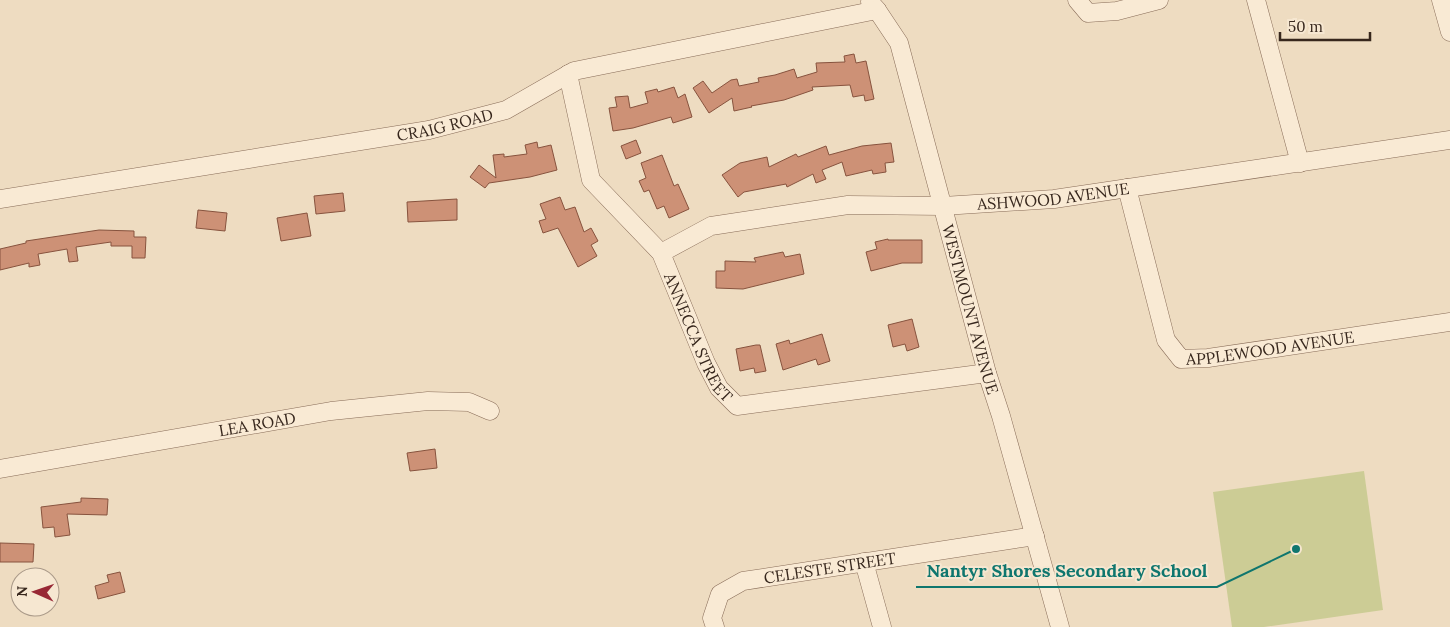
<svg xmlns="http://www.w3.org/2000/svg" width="1450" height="627" viewBox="0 0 1450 627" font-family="Lora,serif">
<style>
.green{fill:#cccc95}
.building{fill:#cd9176;stroke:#87533e}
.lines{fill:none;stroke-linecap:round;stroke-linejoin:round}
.minor-casing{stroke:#886c58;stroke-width:19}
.minor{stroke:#f9ead4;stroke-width:18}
.labels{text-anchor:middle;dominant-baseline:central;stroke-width:4;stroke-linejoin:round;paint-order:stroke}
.street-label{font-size:16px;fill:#37271d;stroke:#f6e7d1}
.leader{fill:none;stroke:#0f766e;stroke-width:2}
.callout-dot{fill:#0f766e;stroke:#f6e7d1;stroke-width:2}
.callout-label{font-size:18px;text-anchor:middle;font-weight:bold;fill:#0f766e;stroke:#f6e7d1;stroke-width:4;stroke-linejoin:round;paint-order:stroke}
</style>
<rect width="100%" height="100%" fill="#eedcc1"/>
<path class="green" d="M1364,471L1383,610L1264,627H1232L1213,492Z"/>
<path class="building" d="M854,54L856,63L866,61L874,99L865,101L864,95L853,97L850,85L812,87L813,90L784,100L751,106L752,107L734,111L732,98L709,113L693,88L703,81L712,93L731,80L737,79L739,86L759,82L758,78L775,75L794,69L797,78L817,72L816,63L845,62L844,56Z
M674,87L678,98L685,94L692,117L673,123L671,117L633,128L613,131L609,108L617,107L615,97L628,96L630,108L648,103L645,92L657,89L658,92Z
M636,140L641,153L626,159L621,146Z
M537,142L538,148L551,145L557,170L530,177L489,183L485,188L470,177L479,165L496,178L493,155L504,154V157L527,154L525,145Z
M891,143L894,162L885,163L886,172L873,174L872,170L846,176L842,162L822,170L826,179L816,183L813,174L787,187L786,184L744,192L738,197L722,175L740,163L767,157L769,167L796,154L798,157L826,146L829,155L862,146Z
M662,155L674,186L678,184L689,209L669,218L664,206L657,209L649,190L644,192L639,181L646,178L641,163Z
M343,193L345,211L316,214L314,196Z
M560,197L565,210L575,207L584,232L591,228L598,241L591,245L597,256L578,267L558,228L543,233L539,221L546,219L540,204Z
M457,199V220L408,222L407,202Z
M198,210L227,213L225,231L196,228Z
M307,213L311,236L281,241L277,218Z
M99,230L134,231V237H146L145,258H132V246H111V242L76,247L78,261L69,262L67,249L38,254L40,265L29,267V263L0,270V249L26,243V241Z
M888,239V240H922V263H902L871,271L866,252L877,249L875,242Z
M783,252L785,257L800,254L804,274L743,289L716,288V271H725V261L756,262L754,258Z
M912,319L919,347L907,351L905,344L893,347L888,325Z
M822,334L830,361L818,365L816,359L783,370L776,344L789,340L790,344Z
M756,345H760L766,371L755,373L754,368L740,371L736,349Z
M435,449L437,468L410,471L407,453Z
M81,498L108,499L107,515L67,514L70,535L55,537L54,527L43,528L41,507L81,502Z
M0,543L34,544L33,562H0Z
M120,572L125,592L98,599L95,586L109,582L107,575Z"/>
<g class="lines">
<g class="minor-casing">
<g id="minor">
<path d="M1077,0L1088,13L1117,11L1159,0"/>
<path d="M1256,0L1300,163"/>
<path d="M1441,0L1450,32"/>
<path id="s1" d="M870,2L877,10L899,43L987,373L1001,416L1060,627"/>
<path id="s2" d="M568,74L591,180L661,253L706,363L719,388L737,406L987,373"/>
<path id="s3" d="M1127,188L1166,340L1181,359L1208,358L1450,322"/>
<path id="s4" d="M0,199L429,130L506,110L574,71L877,10"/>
<path id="s5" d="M661,253L711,226L848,205L943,206L1054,199L1450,140"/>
<path id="s6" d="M0,469L331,411L428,401L469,402L490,411"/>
<path d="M864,562L882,627"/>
<path id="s7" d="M715,627L712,618L720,594L743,581L1035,536"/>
</g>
</g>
<use href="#minor" class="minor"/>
</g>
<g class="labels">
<g class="street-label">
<text stroke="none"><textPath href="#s4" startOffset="451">CRAIG ROAD</textPath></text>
<text stroke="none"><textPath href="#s5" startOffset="401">ASHWOOD AVENUE</textPath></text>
<text stroke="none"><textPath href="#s1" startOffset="326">WESTMOUNT AVENUE</textPath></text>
<text stroke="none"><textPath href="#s2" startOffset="302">ANNECCA STREET</textPath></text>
<text stroke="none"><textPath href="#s3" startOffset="271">APPLEWOOD AVENUE</textPath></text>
<text stroke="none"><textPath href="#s6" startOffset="261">LEA ROAD</textPath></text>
<text stroke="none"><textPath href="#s7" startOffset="149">CELESTE STREET</textPath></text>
</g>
</g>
<path class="leader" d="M1296 549L1217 587H916"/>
<circle class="callout-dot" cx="1296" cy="549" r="5"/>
<g class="callout-label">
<text x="1067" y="577">Nantyr Shores Secondary School</text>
</g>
<g transform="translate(35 592) rotate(272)"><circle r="24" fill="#f6e7d1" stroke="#aa9a89"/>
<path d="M0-4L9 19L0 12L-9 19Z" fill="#982835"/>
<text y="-8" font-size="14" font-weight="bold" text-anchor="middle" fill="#37271d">N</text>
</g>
<path d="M1280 32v8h90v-8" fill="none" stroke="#37271d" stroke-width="2.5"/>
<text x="1288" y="32" font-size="15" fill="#37271d" stroke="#f6e7d1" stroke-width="4" paint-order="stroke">50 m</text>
</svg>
